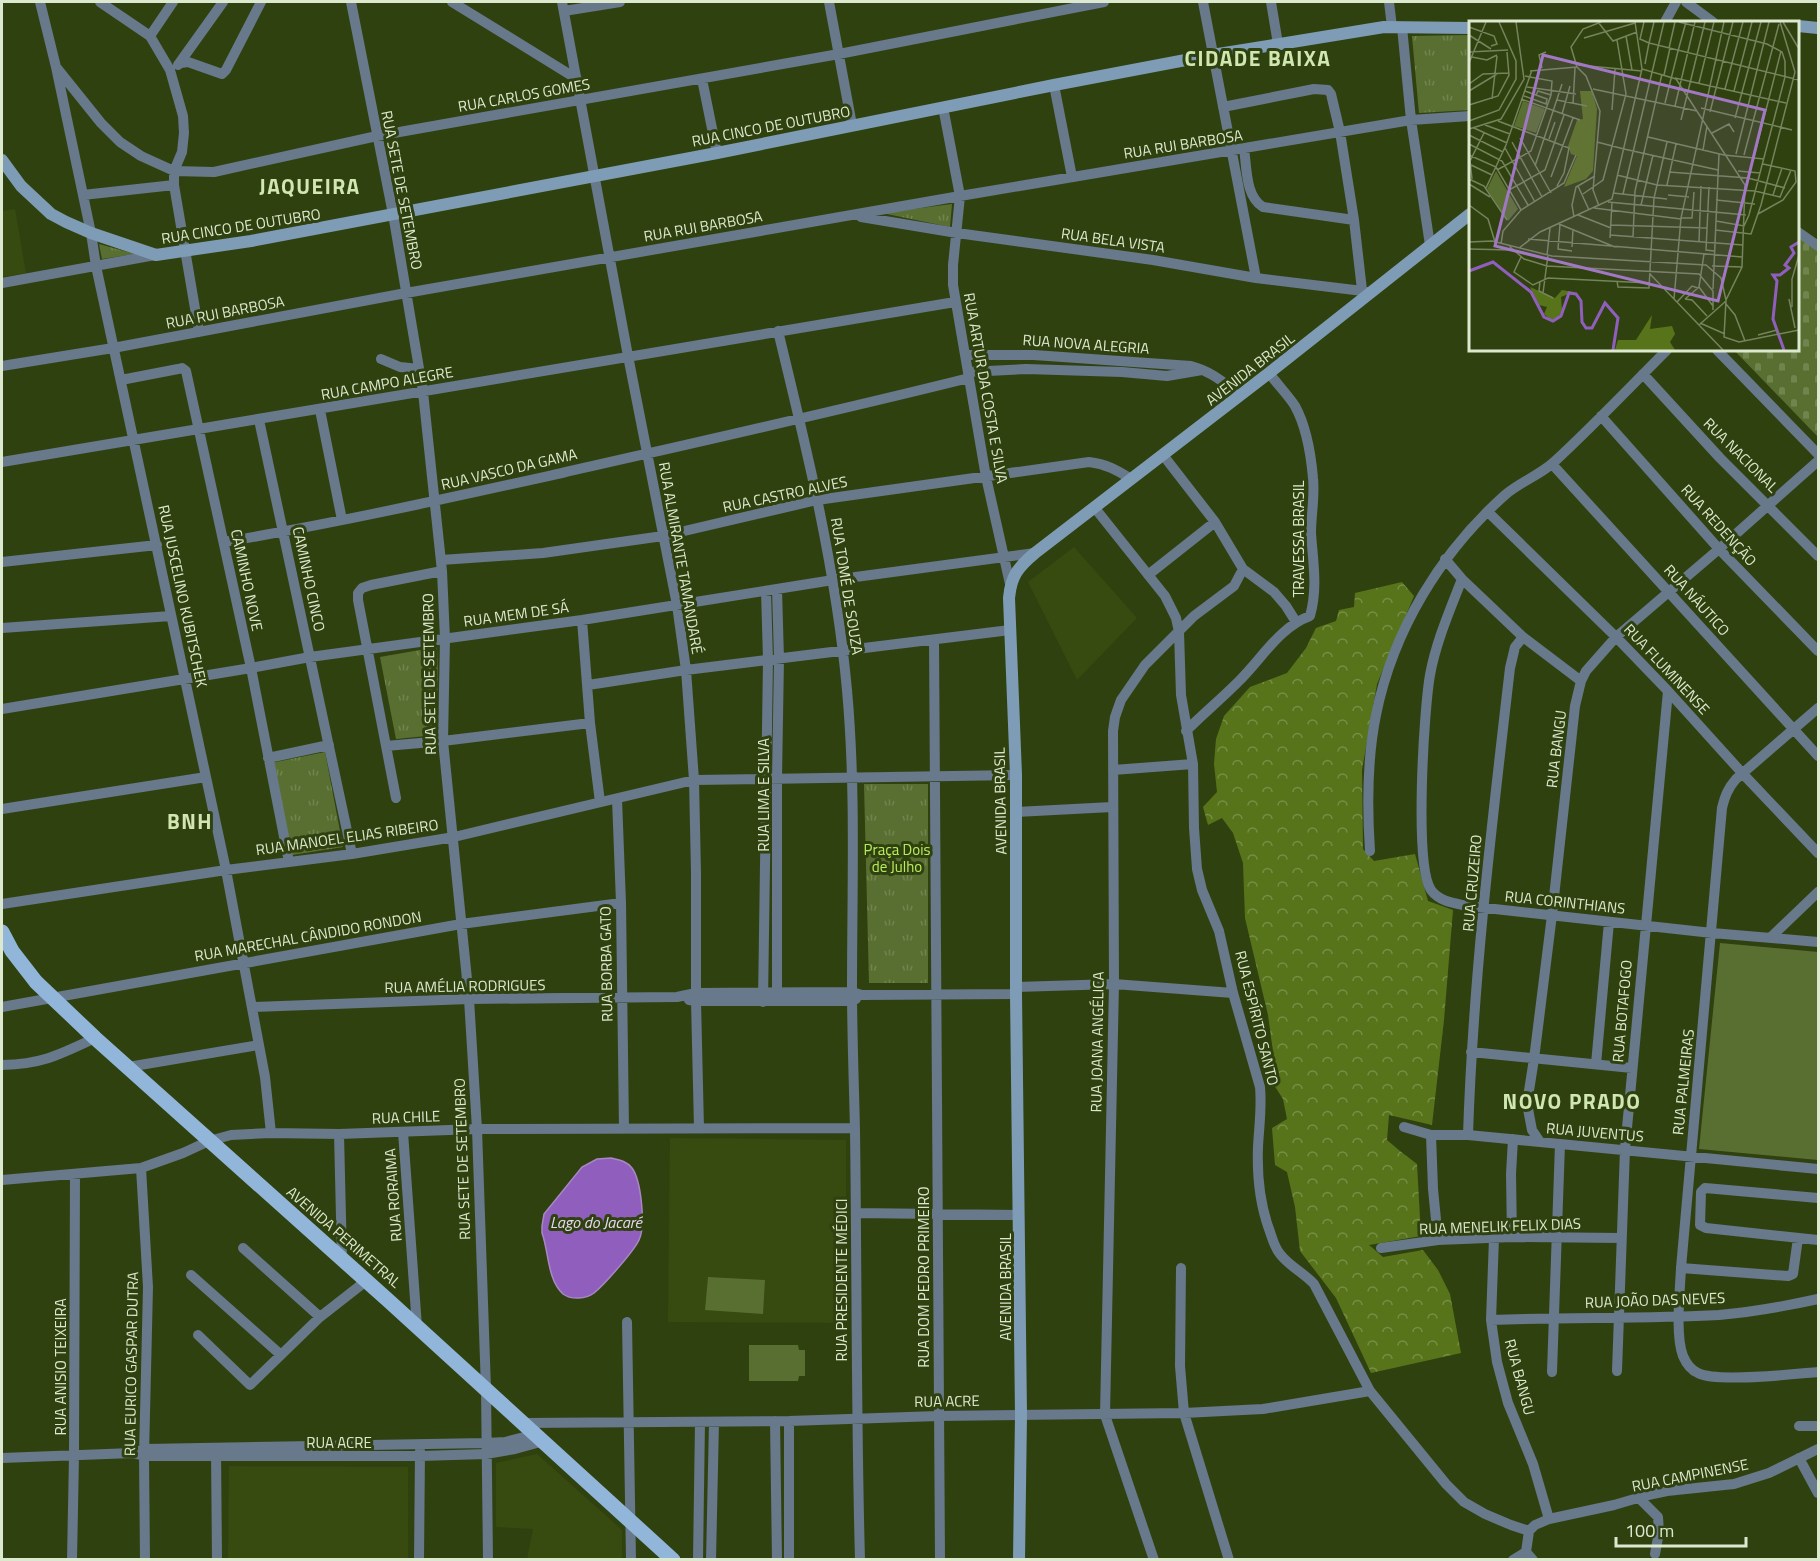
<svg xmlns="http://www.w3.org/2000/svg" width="1820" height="1561" viewBox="0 0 1820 1561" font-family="'Titillium Web',sans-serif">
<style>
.built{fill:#374a10}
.grass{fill:#596f32}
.forest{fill:url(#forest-crowns)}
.cemetery{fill:url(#cemetery-stones)}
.park{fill:url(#park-tufts)}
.water{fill:#905fbe;stroke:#a788c3;stroke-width:1.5}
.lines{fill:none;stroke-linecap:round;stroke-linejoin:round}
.street{stroke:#67798a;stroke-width:10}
.secondary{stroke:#7f9cb6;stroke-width:12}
.primary{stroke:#91b6d9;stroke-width:15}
.labels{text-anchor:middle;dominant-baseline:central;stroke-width:6;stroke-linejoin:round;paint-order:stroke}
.street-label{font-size:15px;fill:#dde9ce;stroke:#304110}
.park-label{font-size:15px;fill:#baec5e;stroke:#304110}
.water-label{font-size:16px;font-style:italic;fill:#e6daf3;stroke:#304110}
.district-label{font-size:21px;font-weight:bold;letter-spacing:1.5px;fill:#d1e7b1;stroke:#304110}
.inset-river{fill:none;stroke:#905fbe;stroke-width:3}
.inset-road{fill:none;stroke:#75845c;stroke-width:1.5}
.view{fill:#a278c5;fill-opacity:0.15;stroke:#a278c5;stroke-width:3}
.inset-edge{fill:none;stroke:#dde9ce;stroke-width:3}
</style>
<defs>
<pattern id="forest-crowns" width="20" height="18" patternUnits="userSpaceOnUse" patternTransform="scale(1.5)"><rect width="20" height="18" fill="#57741b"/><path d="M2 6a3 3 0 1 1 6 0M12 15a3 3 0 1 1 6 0" fill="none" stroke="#778e46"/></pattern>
<pattern id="cemetery-stones" width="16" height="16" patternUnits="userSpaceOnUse" patternTransform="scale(1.5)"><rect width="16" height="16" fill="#596f32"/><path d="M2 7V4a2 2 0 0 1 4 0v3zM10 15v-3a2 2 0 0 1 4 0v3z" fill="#70844e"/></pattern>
<pattern id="park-tufts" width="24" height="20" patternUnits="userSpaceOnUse" patternTransform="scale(1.5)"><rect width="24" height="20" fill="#596f32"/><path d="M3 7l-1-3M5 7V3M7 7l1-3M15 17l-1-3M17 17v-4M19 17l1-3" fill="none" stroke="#70844e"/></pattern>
</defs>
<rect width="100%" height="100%" fill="#304110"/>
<path class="built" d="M15,209L26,273L2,277V211Z
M1074,547L1137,618L1077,680L1028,582Z
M670,1138L846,1140V1323L668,1322Z
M537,1454L622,1530V1559H527L533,1529L496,1527V1463Z
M229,1466L408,1467V1559H228Z"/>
<path class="grass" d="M1720,943L1818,952V1160L1699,1149Z
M708,1277L765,1280L763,1314L705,1310Z
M749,1345H798L799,1350H805V1376H799L798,1381H749Z"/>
<path class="forest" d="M1402,582L1414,596L1377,684L1362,770L1363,849L1374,861L1415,854L1428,901L1453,910L1444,1020L1432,1125L1389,1115L1387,1140L1400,1151L1417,1164L1421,1236L1369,1245L1383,1257L1423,1250L1438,1270L1450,1294L1461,1353L1371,1373L1336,1298L1300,1251L1295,1207L1287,1172L1275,1165L1272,1128L1287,1119L1283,1099L1274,1085V1059L1268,1015L1245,918L1243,863L1233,833L1222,818L1208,825L1203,807L1217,792L1214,764L1216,739L1224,716L1250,687L1287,673L1306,648L1316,628L1336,621L1339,610L1354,607L1355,593Z"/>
<path class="cemetery" d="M1798,234L1818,250V437L1734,350H1798Z"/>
<path class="park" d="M1470,35V110L1419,113L1412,36Z
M952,204L950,227L882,213Z
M99,244L135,254L102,259Z
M437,647L438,673L436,735L396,739L380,657Z
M325,752L343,847L292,855L271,763Z
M864,784H928V983H869Z"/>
<path class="water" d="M611,1158C619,1160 627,1161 632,1168C641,1180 646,1226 639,1240C634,1251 604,1285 594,1293C586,1299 571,1300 563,1294C547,1279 549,1252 542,1233V1226L544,1214L582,1167L597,1159Z"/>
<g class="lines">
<path class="street" d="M40,2L56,67L101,123L120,142L141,156L174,171L214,172L377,136L839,54L1104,2
M100,2L150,36L170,70L183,116L184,133L182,152L174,171V185L199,332
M351,2L393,214L423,392L442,571L445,639L443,741L469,999L477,1129L486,1389L488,1560
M452,2L577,79
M562,2L628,356L677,605L686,670L694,780L696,873V1001L699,1128
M829,2L852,125
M1203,2L1256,278
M1271,2L1278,44
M1389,2L1392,27
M1686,2L1713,22
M564,11L620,2
M1665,22L1676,2
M1402,27L1411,120L1430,245
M150,36L173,2
M181,63L188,62L222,74L226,70L261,2
M178,65L223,2
M56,67L91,233L96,266L226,870L265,1077L271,1133
M702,79L717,153
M1054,85L1072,177
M943,107L960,196L953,265V285L986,477L1010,584
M1223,107L1314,89L1328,90L1331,94L1340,132L1354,220L1362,290
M1244,149C1247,167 1245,196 1263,207L1354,220
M83,195L174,185
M861,217L957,233L1153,260L1256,278L1371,292
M1798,232L1818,246
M2,283L155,255
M778,331C807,450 836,569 847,690C856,789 852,889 852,988C852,1036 854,1083 855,1131C857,1274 856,1417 860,1560
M1717,350L1818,454
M965,355H1034L1191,366C1211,371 1224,383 1241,395
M381,359L400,367L419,369
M2,366L113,348L406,293L960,196L1411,120L1470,116
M968,372L1026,369L1122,372L1167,376L1202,370
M1643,374L1720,458L1818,556
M121,380L178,369L182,368L186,371L251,668L289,862
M320,410L342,520
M1601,416L1719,549L1818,651
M259,420L352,854
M1163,455L1215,522L1243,569L1274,592L1286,606L1296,622
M2,462L955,302
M1552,464L1818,756
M1094,507L1165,596L1176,618L1179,632L1181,695L1193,764L1194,828L1197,869L1202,890L1219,931L1233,993L1260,1087C1262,1107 1259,1127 1258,1147C1257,1173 1260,1204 1269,1229C1272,1237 1274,1247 1280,1254C1289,1266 1304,1273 1314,1284L1370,1391L1446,1484L1464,1502L1485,1514L1511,1525L1529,1531
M1488,512L1616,637L1668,691L1743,774L1818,853
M224,542C337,523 449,498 562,473C698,442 833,412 969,378
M1445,559L1462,579L1523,637L1581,681
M441,560L543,553L663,536L817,500L1089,462C1106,464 1117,470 1131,479
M2,562L157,545
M1148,575L1215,522
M1462,579C1450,610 1436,642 1430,675C1424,709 1414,865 1431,890C1440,902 1454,903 1468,906L1712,933L1818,942
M777,589L779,659L777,778V1001
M582,620L590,723L600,802
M2,628L171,616
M934,640L940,1560
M588,685L686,670L1010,630
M1818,708L1736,779C1728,788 1725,796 1722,808L1681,1268C1680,1291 1675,1335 1683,1356C1686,1363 1691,1370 1698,1373C1717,1383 1794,1374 1818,1372
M2,709L251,668L310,657L582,620L833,580L1035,553
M1186,731C1203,714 1221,699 1238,682C1261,660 1279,627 1310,616C1318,588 1313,562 1311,533C1311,515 1315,496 1313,478C1311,455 1306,426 1295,406C1288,395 1277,384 1269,373
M386,746L443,741L590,723
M268,758L329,745
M1113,770L1193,764
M396,798L358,600V593L362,588L371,585L442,571
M617,799L621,903L624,1128
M2,809L206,777
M1016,812L1112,807
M1370,851C1367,806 1367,759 1376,715C1393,630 1441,552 1505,495C1520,482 1540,475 1554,462C1593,426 1630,387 1667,350
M2,904L226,870L352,854L454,837L694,780L1016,775
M1771,937L1818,892
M1016,987L1114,984L1233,993
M689,1000L696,1001H852L856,999
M763,1002L768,660L766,591
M2,1007L461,924L621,903
M253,1007L469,999L677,997L696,993L852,992L862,995L1016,994
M1471,1052L1632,1068
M1596,1064L1609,922
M2,1065C42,1064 59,1055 95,1038
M128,1067L259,1045
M1404,1127L1431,1135H1468L1818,1169
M403,1132L417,1327
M339,1134L342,1259
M1431,1135L1433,1189L1438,1240
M1468,1135C1473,979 1492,823 1510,668L1515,647L1523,637
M1540,1142L1532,1130L1528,1109V1097L1534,1059L1552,915L1575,706L1581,681L1586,671L1616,637L1719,549L1818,461
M141,1168L148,1287L144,1456L145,1560
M2,1180L141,1168L183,1153L209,1141L231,1135L271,1133L339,1134L477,1129L855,1128
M1818,1198L1705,1188L1701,1192L1700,1225L1706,1228L1818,1240
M856,1213L1019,1215
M1512,1237L1511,1174L1513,1139
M1494,1238L1491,1320L1497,1362L1508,1403L1533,1464L1549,1519
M243,1248L320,1317
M1381,1248L1438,1240L1512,1237L1621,1238
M1181,1268L1180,1366L1184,1413L1229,1560
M1681,1268L1788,1276L1793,1274L1798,1238
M191,1275L281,1355
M1491,1320C1567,1317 1644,1319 1719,1315C1753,1312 1786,1306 1818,1299
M627,1322L631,1560
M198,1335L250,1385L320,1317L366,1281
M1617,1371L1625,1149L1668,691
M1552,1372L1560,1144
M775,1421L777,1560
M524,1423L789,1421L938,1416L1184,1413L1263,1409L1370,1391
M1799,1426H1818
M216,1451L217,1560
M136,1452L145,1449L486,1443L505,1442L536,1434
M2,1458L133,1453L144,1456H420L486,1454L515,1449L544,1441
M1799,1458L1818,1493
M1639,1498L1658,1517L1659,1532L1655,1554
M1529,1531L1535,1525L1549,1519L1614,1505L1648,1495L1667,1491L1734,1484L1769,1473L1818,1449
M1529,1531L1526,1552L1533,1560
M72,1560L74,1456L75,1175
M419,1560L420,1451
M698,1560L700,1422
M711,1560L714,1422
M789,1560V1421
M1154,1560L1105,1415L1114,984L1113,731L1115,717L1121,700L1145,665L1194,616L1234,586L1243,569
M1513,1560L1526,1552"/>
<path class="secondary" d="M1798,26L1818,28
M2,160L21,186L51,214L66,222L91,233L156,255L251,241L717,153L1054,85L1212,55L1384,27L1470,28
M1019,1560L1021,1415L1016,994V775L1009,598C1011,576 1018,567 1035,553L1269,373L1470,214"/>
<path class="primary" d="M2,932L12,951L36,982L95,1038L390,1302L673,1560"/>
</g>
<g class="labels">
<g class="street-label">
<text transform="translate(524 95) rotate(-10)">RUA CARLOS GOMES</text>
<text transform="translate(771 126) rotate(-11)">RUA CINCO DE OUTUBRO</text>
<text transform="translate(1183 144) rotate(-9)">RUA RUI BARBOSA</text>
<text transform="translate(402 190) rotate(79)">RUA SETE DE SETEMBRO</text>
<text transform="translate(241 226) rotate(-9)">RUA CINCO DE OUTUBRO</text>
<text transform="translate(703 226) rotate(-10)">RUA RUI BARBOSA</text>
<text transform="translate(1113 240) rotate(8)">RUA BELA VISTA</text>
<text transform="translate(225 312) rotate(-11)">RUA RUI BARBOSA</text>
<text transform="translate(1086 344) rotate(4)">RUA NOVA ALEGRIA</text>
<text transform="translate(1250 369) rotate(-38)">AVENIDA BRASIL</text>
<text transform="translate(387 383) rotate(-10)">RUA CAMPO ALEGRE</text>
<text transform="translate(986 388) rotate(80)">RUA ARTUR DA COSTA E SILVA</text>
<text transform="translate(1741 455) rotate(45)">RUA NACIONAL</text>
<text transform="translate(509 469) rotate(-13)">RUA VASCO DA GAMA</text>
<text transform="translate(785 494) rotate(-12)">RUA CASTRO ALVES</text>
<text transform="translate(1719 525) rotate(48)">RUA REDENÇÃO</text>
<text transform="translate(1298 539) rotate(-90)">TRAVESSA BRASIL</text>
<text transform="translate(681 558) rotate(80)">RUA ALMIRANTE TAMANDARÉ</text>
<text transform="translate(309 579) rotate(78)">CAMINHO CINCO</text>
<text transform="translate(247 580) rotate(78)">CAMINHO NOVE</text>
<text transform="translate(847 586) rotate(81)">RUA TOMÉ DE SOUZA</text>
<text transform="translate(183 596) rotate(78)">RUA JUSCELINO KUBITSCHEK</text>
<text transform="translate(1697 600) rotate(48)">RUA NÁUTICO</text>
<text transform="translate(516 614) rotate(-8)">RUA MEM DE SÁ</text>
<text transform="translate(1667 669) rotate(47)">RUA FLUMINENSE</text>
<text transform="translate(429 674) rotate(-91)">RUA SETE DE SETEMBRO</text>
<text transform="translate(1556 749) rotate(-83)">RUA BANGU</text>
<text transform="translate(763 795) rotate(-90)">RUA LIMA E SILVA</text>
<text transform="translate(1000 801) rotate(-91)">AVENIDA BRASIL</text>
<text transform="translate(347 837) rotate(-8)">RUA MANOEL ELIAS RIBEIRO</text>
<text transform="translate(1472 883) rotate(-85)">RUA CRUZEIRO</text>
<text transform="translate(1565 902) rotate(6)">RUA CORINTHIANS</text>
<text transform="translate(308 936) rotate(-10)">RUA MARECHAL CÂNDIDO RONDON</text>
<text transform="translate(606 964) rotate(-91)">RUA BORBA GATO</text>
<text transform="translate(465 986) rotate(-1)">RUA AMÉLIA RODRIGUES</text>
<text transform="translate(1622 1011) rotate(-85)">RUA BOTAFOGO</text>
<text transform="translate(1257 1018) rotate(76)">RUA ESPÍRITO SANTO</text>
<text transform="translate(1097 1042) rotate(-89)">RUA JOANA ANGÉLICA</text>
<text transform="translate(1683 1082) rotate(-84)">RUA PALMEIRAS</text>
<text transform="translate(406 1117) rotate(-2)">RUA CHILE</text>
<text transform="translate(1595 1132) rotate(5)">RUA JUVENTUS</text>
<text transform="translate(462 1159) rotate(-92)">RUA SETE DE SETEMBRO</text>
<text transform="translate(393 1195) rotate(-94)">RUA RORAIMA</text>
<text transform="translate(1500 1226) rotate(-2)">RUA MENELIK FELIX DIAS</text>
<text transform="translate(344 1237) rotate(41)">AVENIDA PERIMETRAL</text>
<text transform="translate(923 1277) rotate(-90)">RUA DOM PEDRO PRIMEIRO</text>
<text transform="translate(841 1280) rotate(-90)">RUA PRESIDENTE MÉDICI</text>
<text transform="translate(1005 1287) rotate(-90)">AVENIDA BRASIL</text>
<text transform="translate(1655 1300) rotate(-2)">RUA JOÃO DAS NEVES</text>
<text transform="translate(131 1364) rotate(-89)">RUA EURICO GASPAR DUTRA</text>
<text transform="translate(60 1367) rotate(-90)">RUA ANISIO TEIXEIRA</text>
<text transform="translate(1520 1377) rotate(75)">RUA BANGU</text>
<text transform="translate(947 1401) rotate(-1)">RUA ACRE</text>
<text x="339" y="1442">RUA ACRE</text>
<text transform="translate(1690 1475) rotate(-11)">RUA CAMPINENSE</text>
</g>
<g class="park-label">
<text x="897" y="849">Praça Dois<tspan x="897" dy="17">de Julho</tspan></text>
</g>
<g class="water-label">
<text x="596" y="1222">Lago do Jacaré</text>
</g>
<g class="district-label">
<text x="1258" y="58">CIDADE BAIXA</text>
<text x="310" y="186">JAQUEIRA</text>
<text x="190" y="821">BNH</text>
<text x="1572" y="1101">NOVO PRADO</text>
</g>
</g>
<g transform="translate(1469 21)">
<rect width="330" height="330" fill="#304110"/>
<path d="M54,80L76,88L67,112L45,105Z" fill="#596f32"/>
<path d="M111,70H123L128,88L124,150L117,158L95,166L108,135L102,133L99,125L108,99L114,98ZM61,266L86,277L93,269L104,271L92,276L93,290L89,297L82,299L75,293L78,286L70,284ZM183,294L181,308L203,305L206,313L201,321L206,329H146L149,319H167Z" fill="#57741b"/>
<path d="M27,150L49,188L39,200L18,168Z" fill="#596f32"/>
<path class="inset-river" d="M0,250L24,241L62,271L75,296L84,300L92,295L100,272L107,273L112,280L113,301L117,307H123L136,282L149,297L144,329M315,329L304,298L308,260L304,254H311L320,247L316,244L325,232L322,226L330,221"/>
<path class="inset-road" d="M129,1L144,20L168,11M166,1L173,48L207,58L276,164L273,246L257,279L255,316L270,321L330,309M175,1L171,18L180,22L176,43M185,1L180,22L330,59M210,1L298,23L313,31L316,40V56L280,194L275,205L247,200M314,1L330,28M0,6L25,15L28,23L22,25M0,14L22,28M157,15L163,49M115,17L166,2M200,27L206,1M209,30L217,1M0,31L39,29M3,36L18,39L28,34M0,42L17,1M109,44L173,50M108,46L117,55L131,90L124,169L130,185M108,46L102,26L114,8L132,1M73,47L70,34L77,31M61,50L108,46M195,54L201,27M206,57L317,82M230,62L245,1M0,63L14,53L40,52M58,66L107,73M124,68L228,90M256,68L274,1M0,70L28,53M265,70L283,1M67,74L69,70L82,74M55,75L77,83L78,78L56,70M23,78L28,35M52,78L111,99M88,79L118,85M196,82L209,30M104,83L106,47M0,84L29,75L40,54L38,31M206,85L226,1M232,87L323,109M143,89L146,48M241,91L264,1M93,93L101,65M266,97L292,1M212,99L236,1M0,100L30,89L47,58V40L30,1M29,100L100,127L95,152L88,165M16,104L41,113M5,107L38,122M0,108L32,98L55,58L47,1M243,112L260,103L265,111M0,114L34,131M179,116L255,134L295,138M51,117L82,172M80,118L86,101M43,121L73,176M128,121L155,128M0,123L33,140L59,184M36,127L66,181M155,128L249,149M234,129L238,105M267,133L300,1M0,134L27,146L52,189M275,134L310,3M285,136L312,30M0,143L23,154M66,145L93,63M28,149L62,130L82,74L83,60L56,55M269,150L291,152M200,151L279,157L316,167M148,154L188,164L286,170L311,176L322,149M82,156L104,97M0,158L15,165L38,199M3,158L1,140L15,112M0,163L21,176M198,164L207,123M109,165L120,189M240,166L237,229L245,230M17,167L37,124L63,49M40,169L76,149L95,94M144,172L198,178M114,173L134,159L157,73L148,19M154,173L195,1M199,174L220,176M304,174L313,147M247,179L286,183M139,181L277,194M0,184L19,198L26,221M172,184L184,134M125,187L212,198M289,193L314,179L327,161L326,150L294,143M109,194L142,207M105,196L103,184L107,166L126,155M212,197H223L225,171M90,203L146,226M91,203L89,228L103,230M142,204L238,207M246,209L282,213L292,184L326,51L311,1M141,214L274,224M164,216L166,170L193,53M141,217L143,181M59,218L273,236M0,221L23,220L83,235L237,244L252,257L257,279M230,221L232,165M32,223L34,210L52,189L95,162L107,134M40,225L55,238L78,245L230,253L244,270V289M103,226L104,208M50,227L71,211L143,178L173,48M0,228L44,229M235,233L230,266L244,285M78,234L81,207M52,236L45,251L64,264L79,257L180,262M243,245L273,246M181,253L254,329M71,260L70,270L84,277M148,260L149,266L180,267L185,177L198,121M244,268L250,133M74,272L79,234M205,278L212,197L255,1M216,278L223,279L238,295M216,278L230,266M320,278L326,307M208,281L223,265L229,267M257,283L266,294L276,320M323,286V258L330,234M231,302L256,313M230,304L257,280M289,314L308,309"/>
<path class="view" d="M74,34L296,89L249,280L26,225Z"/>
<rect width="330" height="330" class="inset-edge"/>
</g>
<rect width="1820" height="1561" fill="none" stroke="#dde9ce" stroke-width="6"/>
<path d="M1616 1537v9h130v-9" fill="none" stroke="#dde9ce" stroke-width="3"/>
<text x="1625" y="1537" font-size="18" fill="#dde9ce" stroke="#304110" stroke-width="4.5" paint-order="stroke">100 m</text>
</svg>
